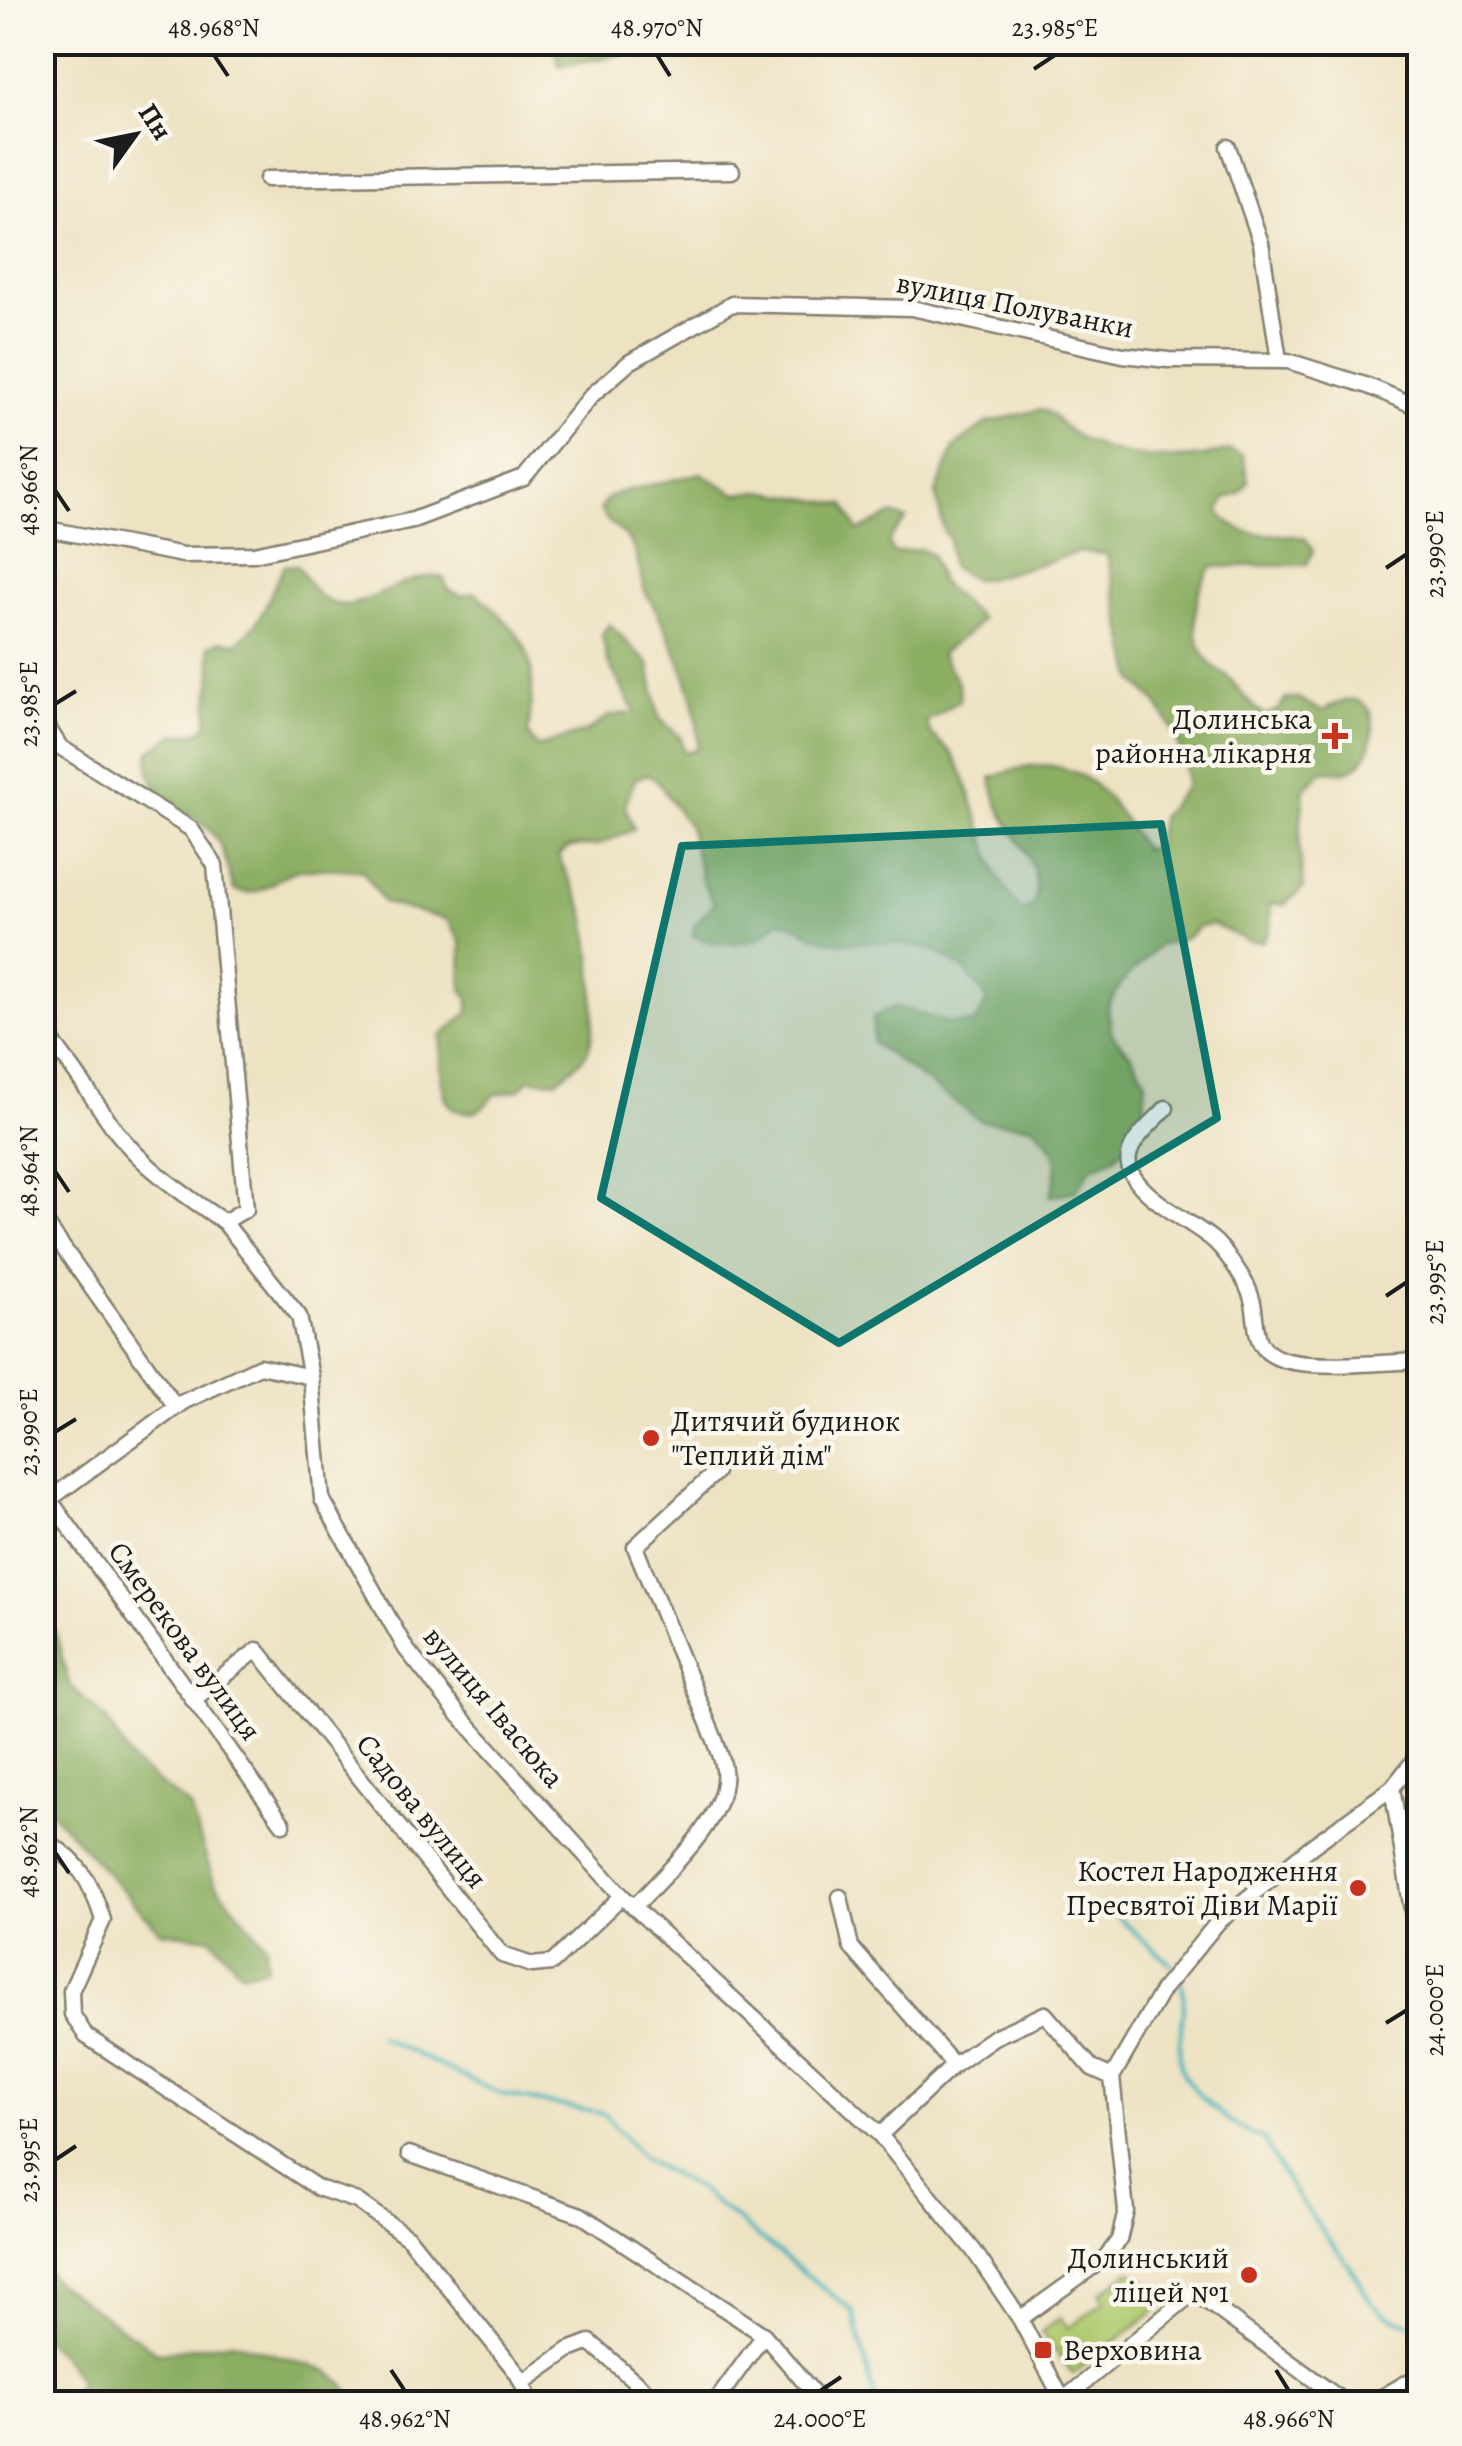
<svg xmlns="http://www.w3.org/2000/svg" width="1462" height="2446" viewBox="0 0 1462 2446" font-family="Alegreya,serif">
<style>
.green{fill:#afca70;stroke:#667346;stroke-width:2.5}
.forest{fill:#8bae62;stroke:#54653f;stroke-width:2.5}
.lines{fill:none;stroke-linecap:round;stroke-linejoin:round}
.stream{stroke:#43b3b9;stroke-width:4}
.minor-casing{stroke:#847f6f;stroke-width:19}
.minor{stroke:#fff;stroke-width:14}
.marked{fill:#0f766e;fill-opacity:0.2;stroke:#0f766e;stroke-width:8;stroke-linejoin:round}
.ticks{fill:none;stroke:#1c1c1c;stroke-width:4}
.poi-dot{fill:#c8321e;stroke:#fbf7ec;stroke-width:4}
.labels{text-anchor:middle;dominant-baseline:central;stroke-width:9;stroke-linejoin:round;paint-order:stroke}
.street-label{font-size:30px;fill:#1c1c1c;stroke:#fbf7ec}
.poi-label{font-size:30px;fill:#1c1c1c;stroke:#fbf7ec;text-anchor:end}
.neatline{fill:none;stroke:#1c1c1c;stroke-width:4}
.ticks-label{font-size:25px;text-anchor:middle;fill:#1c1c1c}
</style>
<rect width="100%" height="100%" fill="#fbf7ec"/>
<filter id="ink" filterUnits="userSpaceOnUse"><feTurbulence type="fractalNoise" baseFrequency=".01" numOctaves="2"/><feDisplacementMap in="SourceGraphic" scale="20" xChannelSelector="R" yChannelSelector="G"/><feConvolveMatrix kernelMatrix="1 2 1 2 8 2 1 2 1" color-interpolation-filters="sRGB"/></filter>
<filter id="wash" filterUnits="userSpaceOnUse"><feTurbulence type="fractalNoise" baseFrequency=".0048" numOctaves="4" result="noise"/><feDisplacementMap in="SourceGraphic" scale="40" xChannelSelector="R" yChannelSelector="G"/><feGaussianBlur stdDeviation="2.25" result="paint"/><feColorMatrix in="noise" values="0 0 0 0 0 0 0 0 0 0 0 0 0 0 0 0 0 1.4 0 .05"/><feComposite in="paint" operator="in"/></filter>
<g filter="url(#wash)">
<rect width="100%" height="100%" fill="#ede2c2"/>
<path class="green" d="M1130,2271L1171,2299L1073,2374L1041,2332L1060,2318L1069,2328L1105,2301L1100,2293Z"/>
<path class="forest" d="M554,43V42L664,43L662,47L559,66Z
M1041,409C1057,415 1063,429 1078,437C1122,460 1183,464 1230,450L1243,456L1248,482L1240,493L1226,498L1219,511C1239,544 1275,529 1306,539L1313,551L1307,564L1213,567C1192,590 1189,636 1209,662C1214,668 1221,671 1227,676C1241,690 1247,705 1265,715L1278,710L1285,699L1298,698L1322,711C1328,708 1336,702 1343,701C1384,691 1378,754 1354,768C1346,773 1333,771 1323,771L1304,789L1299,846L1304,887L1284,905L1271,903L1270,930L1263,941H1248L1212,924L1199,927L1186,938L1159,945L1121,984L1108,1007L1112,1034L1131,1055L1146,1080L1144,1109L1135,1137L1115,1157L1091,1168L1076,1191L1050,1196C1062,1162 1059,1152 1034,1126L981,1121L873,1043V1017L896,1006L949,1023H976L987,1000C959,952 923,943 869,942C857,942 842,944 830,941C813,938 799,924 780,921C774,926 767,933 760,937C742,946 707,945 692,935L696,923L714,904L702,880L689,827L658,782L647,774L635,779L625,805L634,829L598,845L570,847L558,855C565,873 575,888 582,905C592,930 600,1032 586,1054C580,1064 565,1073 556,1081L529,1079L520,1089L494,1095C487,1105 481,1112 468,1112C434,1114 442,1060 441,1037L469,1012V999L462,989L461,943L448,920L384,903L363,871C342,869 320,867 299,870C272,875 265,901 234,890C229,875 226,856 219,843C202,809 140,805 150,751L173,735L199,732L207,724L212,671L209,646L222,641L236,643C263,626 269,593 284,566L297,565C304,574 311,591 321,597C357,625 400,568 443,578L449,590L462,596L475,592C536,645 537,657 528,735L537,747L588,731L609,716L635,712L608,662L602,635L609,624L649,664L659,718L681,738L684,752L697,750C703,706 677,654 659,615C655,606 647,598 644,588C638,571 639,552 626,537C616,526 606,523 600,509L609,497L621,492L701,473L736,494L762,491L845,505L858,531L893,514L906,519L888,541L893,553L920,549L932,555L940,582L981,619C971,635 954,640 941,654L959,685L960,700L926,722L931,734L951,752L964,776L997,875L1020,911L1032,906C1049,866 1009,836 997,802C994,794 993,786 991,778C1003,774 1017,768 1030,766C1088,758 1118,808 1144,850L1156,845L1160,818L1186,786V772L1175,733L1154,699L1134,680L1107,554L1081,552L987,579H974L951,567L949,538L944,533L936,493L954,447L987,423Z
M43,1617L56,1634L69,1684L106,1719L133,1763L190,1807L214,1882L265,1944L267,1968L242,1973L211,1938L160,1931L43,1803Z
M42,2266L56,2282L158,2353L233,2342L329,2371L362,2403H64L80,2382L68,2363L43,2337Z"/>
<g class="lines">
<path class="stream" d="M1118,1917L1174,1967
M1179,1975C1191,2009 1176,2031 1180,2061C1183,2090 1237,2131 1264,2139C1287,2190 1324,2230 1356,2275C1362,2283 1365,2295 1371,2302C1384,2316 1402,2323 1420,2326
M379,2037L503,2095L604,2114L643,2159L695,2187L853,2311L876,2404"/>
</g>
</g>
<g filter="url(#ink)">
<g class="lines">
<g class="minor-casing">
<path id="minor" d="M1228,147L1261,243L1279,360
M267,179L732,171
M42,528L183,555L254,554L413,520L524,478L592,395L630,362L732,304L912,308L1123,355L1168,360L1288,361L1368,386L1420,408
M42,718L60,747L191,829L215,865L246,1209L224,1222L299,1316L311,1377L322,1499L406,1649L460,1716L622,1896L880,2135L974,2251L1020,2319L1065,2404
M42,1029C70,1061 91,1097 116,1131C145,1169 185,1195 224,1222
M1166,1108C1155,1121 1132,1138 1129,1156C1122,1189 1191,1221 1212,1239C1222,1247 1229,1258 1236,1268C1244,1279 1250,1290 1253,1303C1258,1327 1252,1349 1281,1359C1314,1370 1383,1362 1420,1361
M47,1225L176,1407
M42,1489L283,1824
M50,1499L183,1402L260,1366L311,1377
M193,1700L257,1650L502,1955L532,1965L552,1963L622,1896
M1392,1788L1420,1959
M42,1840C78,1857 92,1884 103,1920L71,1991L72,2014L86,2036L318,2188L357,2201L409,2238L517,2373L532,2404
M840,1897L851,1947L954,2065
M634,1907C663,1876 730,1817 724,1770C723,1760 718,1749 715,1740L635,1547L716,1472
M880,2135L954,2065L994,2037L1045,2014L1092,2068L1112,2077
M409,2154L581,2215L764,2335L823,2404
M1020,2319L1106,2257L1119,2240L1126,2211L1112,2077L1163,1989L1218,1922L1312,1846L1392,1788L1420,1753
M522,2383L569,2350L590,2342L661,2404
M1063,2400L1194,2292L1347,2404
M714,2404L764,2335
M1370,2404L1420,2375"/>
</g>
<use href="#minor" class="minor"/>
</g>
</g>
<path class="marked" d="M1161,824L1217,1118L839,1343L601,1198L682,846Z"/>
<path class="ticks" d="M214,55L228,76M657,55L670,76M1034,69L1055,55M55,490L69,511M1386,568L1407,554M55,704L76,691M55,1171L69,1192M1386,1296L1407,1282M55,1432L76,1419M55,1852L69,1873M1386,2023L1407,2010M55,2160L76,2146M391,2370L405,2391M1276,2370L1289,2391M820,2391L841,2377"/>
<g class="poi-dot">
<path d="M1330 721h10v10h10v10h-10v10h-10v-10h-10v-10h10z"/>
<circle cx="651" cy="1438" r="10"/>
<circle cx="1358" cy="1888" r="10"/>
<circle cx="1249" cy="2275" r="10"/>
<rect x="1033" y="2340" width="20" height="20" rx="5"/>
</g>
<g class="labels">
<g class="street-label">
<text transform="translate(1015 305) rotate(11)">вулиця Полуванки</text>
<text transform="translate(185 1641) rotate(54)">Смерекова вулиця</text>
<text transform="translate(494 1707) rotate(50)">вулиця Івасюка</text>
<text transform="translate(422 1811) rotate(51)">Садова вулиця</text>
</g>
<g class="poi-label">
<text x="1312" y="719">Долинська<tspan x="1312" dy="34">районна лікарня</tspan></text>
<text x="671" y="1421" text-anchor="start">Дитячий будинок<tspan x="671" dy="34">"Теплий дім"</tspan></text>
<text x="1338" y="1871">Костел Народження<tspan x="1338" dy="34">Пресвятої Діви Марії</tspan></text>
<text x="1229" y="2258">Долинський<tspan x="1229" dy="34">ліцей №1</tspan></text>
<text x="1063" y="2350" text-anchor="start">Верховина</text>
</g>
</g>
<rect width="1462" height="2446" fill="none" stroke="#fbf7ec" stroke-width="110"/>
<g transform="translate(135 135) rotate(57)" stroke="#fbf7ec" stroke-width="8" paint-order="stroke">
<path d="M0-8L18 38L0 25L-18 38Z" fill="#1c1c1c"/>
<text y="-15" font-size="28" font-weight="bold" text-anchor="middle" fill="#1c1c1c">Пн</text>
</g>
<rect x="55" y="55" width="1352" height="2336" class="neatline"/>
<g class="ticks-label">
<text x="214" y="36">48.968°N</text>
<text x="657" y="36">48.970°N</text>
<text x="1055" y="36">23.985°E</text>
<text transform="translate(28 490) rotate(-90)" y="9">48.966°N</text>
<text transform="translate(1434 554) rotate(-90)" y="9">23.990°E</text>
<text transform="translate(28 704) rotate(-90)" y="9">23.985°E</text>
<text transform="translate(28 1171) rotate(-90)" y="9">48.964°N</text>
<text transform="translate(1434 1282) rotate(-90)" y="9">23.995°E</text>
<text transform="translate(28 1432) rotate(-90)" y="9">23.990°E</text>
<text transform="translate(28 1852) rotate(-90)" y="9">48.962°N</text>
<text transform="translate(1434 2010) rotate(-90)" y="9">24.000°E</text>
<text transform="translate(28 2160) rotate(-90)" y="9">23.995°E</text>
<text x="405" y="2427">48.962°N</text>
<text x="820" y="2427">24.000°E</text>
<text x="1289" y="2427">48.966°N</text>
</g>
</svg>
